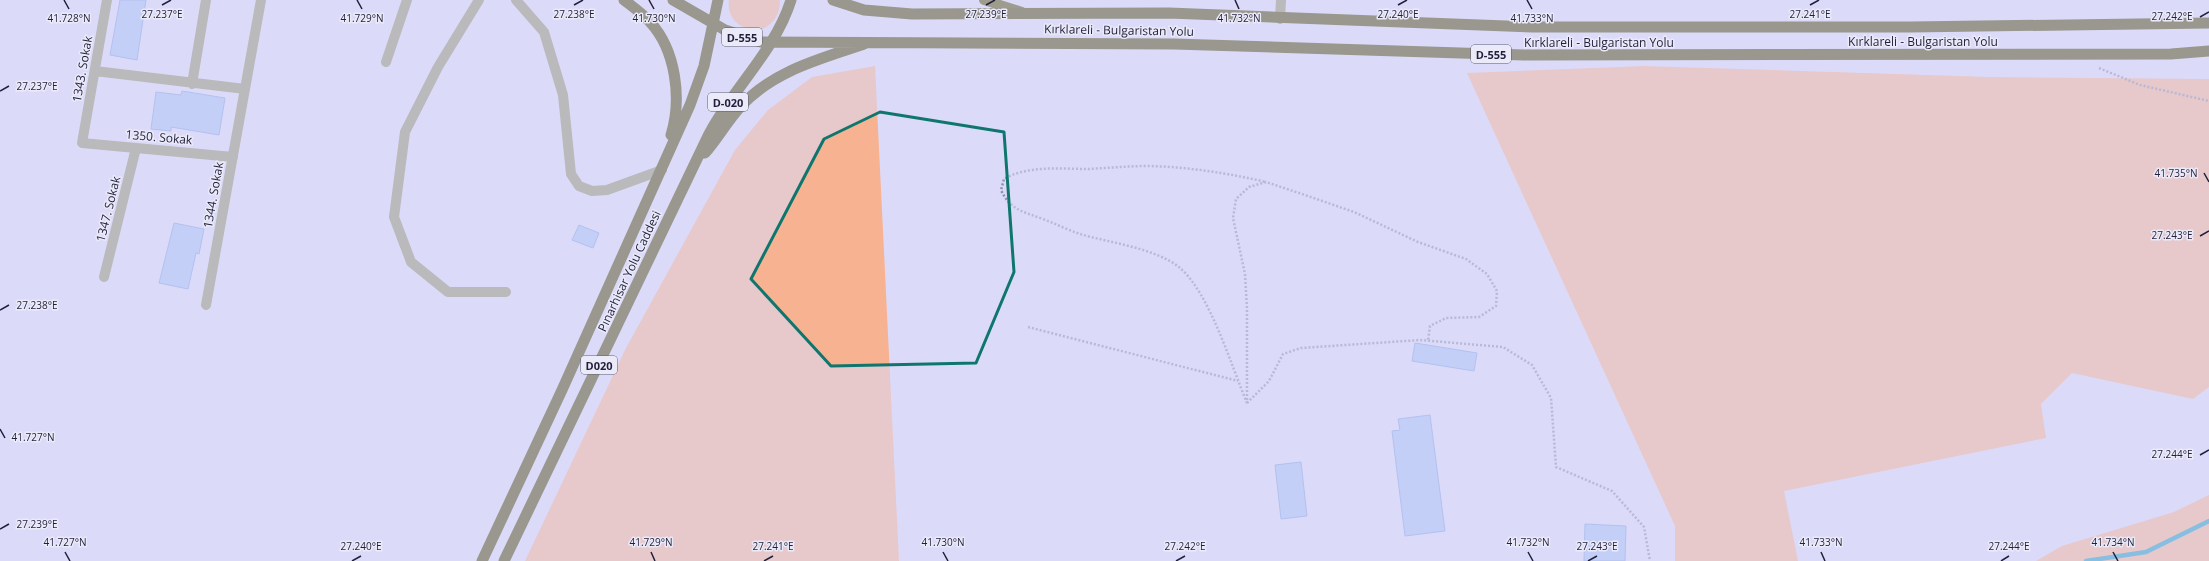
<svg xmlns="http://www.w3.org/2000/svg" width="2209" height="561" viewBox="0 0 2209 561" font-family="'Open Sans',sans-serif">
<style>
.green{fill:#f7b292}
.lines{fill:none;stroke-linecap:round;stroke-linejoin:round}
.stream{stroke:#239ec5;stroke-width:4.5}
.building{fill:#a8c0f6;stroke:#84a1e3}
.path{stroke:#908fac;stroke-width:2.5;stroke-dasharray:2 2;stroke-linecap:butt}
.minor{stroke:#929171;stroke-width:10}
.primary{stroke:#555108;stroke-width:10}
.trunk{stroke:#49460c;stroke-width:11}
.marked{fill:none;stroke:#0f766e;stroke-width:3;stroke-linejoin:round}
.ticks{fill:none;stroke:#211f3a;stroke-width:1.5}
.labels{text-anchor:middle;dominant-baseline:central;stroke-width:3;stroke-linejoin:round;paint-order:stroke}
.shield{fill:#eaeaf9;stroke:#5d5c73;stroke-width:1}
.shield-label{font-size:11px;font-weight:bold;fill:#211f3a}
.street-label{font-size:12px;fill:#211f3a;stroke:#eaeaf9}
.ticks-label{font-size:10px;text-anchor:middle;fill:#211f3a;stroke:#eaeaf9;stroke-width:3;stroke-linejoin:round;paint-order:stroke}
</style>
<rect width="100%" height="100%" fill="#dbdbf9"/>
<path class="green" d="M729,0H780C780,14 775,22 763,29C744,32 726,21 729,0Z
M875,66L899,561H525L626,348L735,150L768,110L812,77Z
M1643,66L1989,77L2209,79V387L2193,399L2072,373L2041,404L2046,438L1784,491L1798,561H1675V526L1467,73Z
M2209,495V561H2036L2062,546L2174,512Z"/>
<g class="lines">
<path class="stream" d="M2086,561L2146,552L2209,521"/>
</g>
<path class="building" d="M120,0H146L137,60L110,55Z
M182,91L225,98L219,135L171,127V131L151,129L156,92L181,95Z
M174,223L204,229L199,254L196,253L188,289L159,283Z
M579,225L599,233L593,248L572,240Z
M1415,343L1477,353L1474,371L1412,361Z
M1430,415L1445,531L1405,536L1392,431L1400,430L1398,419Z
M1301,462L1307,516L1281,519L1275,465Z
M1585,524L1626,526L1625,561H1584Z"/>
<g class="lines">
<path class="path" d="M2099,68L2140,85L2209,101
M1028,327L1238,381
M1247,400V309L1245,274L1233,218L1236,199L1249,187L1266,182L1305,195L1354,212L1418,242L1466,259L1487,274L1497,291L1496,306L1479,317L1446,318L1430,326L1428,341
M1247,403C1231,365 1210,294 1180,268C1156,248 1110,243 1080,234C1068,230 1056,224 1043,219C1024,212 1010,210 1001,190L1004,179C1028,165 1061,169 1088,169C1108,168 1128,166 1149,166C1189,167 1227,173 1266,182
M1247,403L1269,381L1283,354L1301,348L1420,340L1503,347L1532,365L1551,398L1556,467L1612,491L1644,527L1650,561"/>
<path class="minor" d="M107,0L82,143L233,157
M479,0L438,67L405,132L394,217L411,262L448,292H506
M516,0L544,32L563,95L571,174L579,186L592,191L607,190L662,170
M1280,19L1281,0
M386,62L407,0
M95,71L245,89
M192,84L206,0
M104,277L136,148
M206,305L261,0"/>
<path class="primary" d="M984,0L1022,12"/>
<path class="trunk" d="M624,0C633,7 643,14 650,22C676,50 682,99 671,135
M673,0L725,30L761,42L1174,44L1524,55L2171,54L2209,51
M833,0L864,10L912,14L1169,13L1533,27H1911L2209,23
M705,153C718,138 728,120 742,105C775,70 821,59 864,44
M482,561L562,390L690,105L704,66L718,0
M504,561L709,134C734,87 775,51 791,0"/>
</g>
<path d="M0 0H2209V561H0ZM880,112L1004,132L1014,272L976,363L831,366L751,279L824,139Z" fill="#dbdbf9" fill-opacity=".55" fill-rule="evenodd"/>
<path class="marked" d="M880,112L1004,132L1014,272L976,363L831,366L751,279L824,139Z"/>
<path class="ticks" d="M64,0L69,9M357,0L362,9M649,0L654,9M1235,0L1239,9M1527,0L1532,9M162,5L171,0M574,5L583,0M986,5L995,0M1398,5L1407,0M1810,5L1819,0M2200,17L2209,12M0,91L9,86M2204,173L2209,182M2200,236L2209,231M0,310L9,305M0,429L5,438M2200,455L2209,450M0,529L9,524M65,552L70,561M651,552L655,561M943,552L948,561M1528,552L1533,561M1821,552L1825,561M2113,552L2118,561M352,561L361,556M764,561L773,556M1176,561L1185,556M1588,561L1597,556M2001,561L2009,556"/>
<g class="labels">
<g class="shield">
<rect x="722" y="28" width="40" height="18" rx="3"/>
<rect x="1471" y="45" width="40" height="18" rx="3"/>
<rect x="708" y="93" width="40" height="18" rx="3"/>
<rect x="581" y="356" width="36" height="18" rx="3"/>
</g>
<g class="shield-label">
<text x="742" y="37">D-555</text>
<text x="1491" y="54">D-555</text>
<text x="728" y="102">D-020</text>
<text x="599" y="365">D020</text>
</g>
<g class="street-label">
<text transform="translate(1119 30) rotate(1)">Kırklareli - Bulgaristan Yolu</text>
<text x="1923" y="41">Kırklareli - Bulgaristan Yolu</text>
<text x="1599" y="42">Kırklareli - Bulgaristan Yolu</text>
<text transform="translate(82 69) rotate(-80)">1343. Sokak</text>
<text transform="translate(159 137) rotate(5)">1350. Sokak</text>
<text transform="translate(213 195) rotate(-80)">1344. Sokak</text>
<text transform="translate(108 209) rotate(-76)">1347. Sokak</text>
<text transform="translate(629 271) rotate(-65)">Pınarhisar Yolu Caddesi</text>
</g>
</g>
<g class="ticks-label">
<text x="162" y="18">27.237°E</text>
<text x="574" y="18">27.238°E</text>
<text x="986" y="18">27.239°E</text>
<text x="1398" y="18">27.240°E</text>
<text x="1810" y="18">27.241°E</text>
<text x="2172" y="20">27.242°E</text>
<text x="69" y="22">41.728°N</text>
<text x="362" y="22">41.729°N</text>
<text x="654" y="22">41.730°N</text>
<text x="1239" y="22">41.732°N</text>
<text x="1532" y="22">41.733°N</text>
<text x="37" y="90">27.237°E</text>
<text x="2176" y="177">41.735°N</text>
<text x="2172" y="239">27.243°E</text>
<text x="37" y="309">27.238°E</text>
<text x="33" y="441">41.727°N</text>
<text x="2172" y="458">27.244°E</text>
<text x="37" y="528">27.239°E</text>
<text x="65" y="546">41.727°N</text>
<text x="651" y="546">41.729°N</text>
<text x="943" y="546">41.730°N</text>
<text x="1528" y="546">41.732°N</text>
<text x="1821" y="546">41.733°N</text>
<text x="2113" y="546">41.734°N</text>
<text x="361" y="550">27.240°E</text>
<text x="773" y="550">27.241°E</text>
<text x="1185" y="550">27.242°E</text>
<text x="1597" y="550">27.243°E</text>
<text x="2009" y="550">27.244°E</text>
</g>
</svg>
